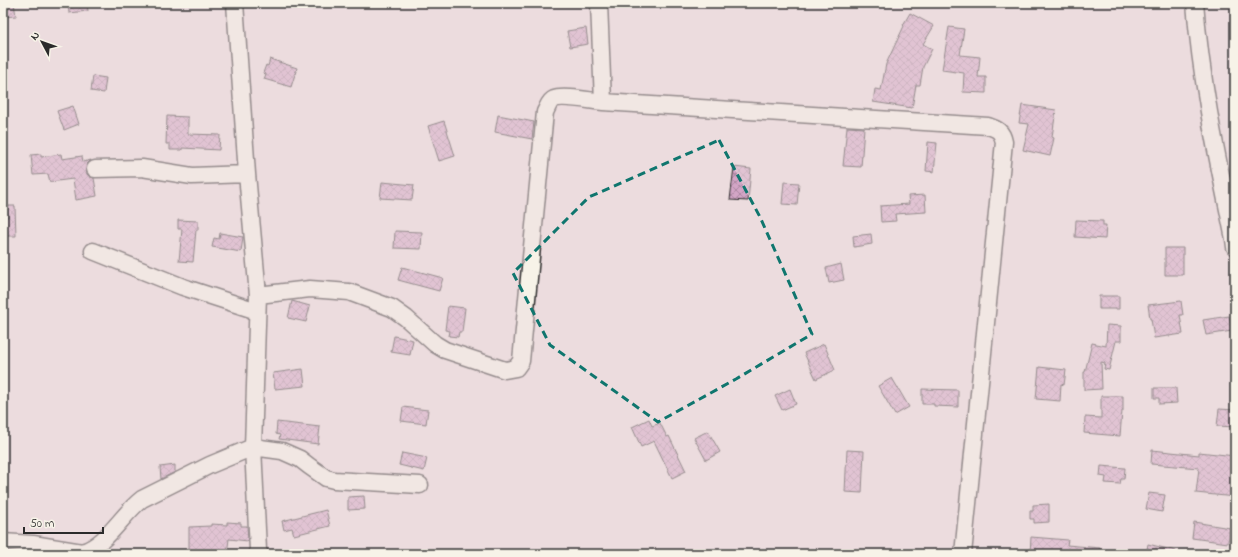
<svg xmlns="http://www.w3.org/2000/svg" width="1238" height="557" viewBox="0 0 1238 557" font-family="'Indie Flower',sans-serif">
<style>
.building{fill:url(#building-cross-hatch);stroke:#2b2b2b}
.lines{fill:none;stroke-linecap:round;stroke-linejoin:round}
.minor-casing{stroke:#2b2b2b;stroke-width:19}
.minor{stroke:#f7f3e8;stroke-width:16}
.marked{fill:none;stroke:#0f766e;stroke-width:3;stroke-dasharray:8 5;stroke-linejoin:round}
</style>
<defs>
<pattern id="building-cross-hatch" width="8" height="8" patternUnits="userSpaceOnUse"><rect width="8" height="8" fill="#d3a5c6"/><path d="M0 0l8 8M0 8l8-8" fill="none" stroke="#ab87a1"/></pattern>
</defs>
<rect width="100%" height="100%" fill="#ecdcde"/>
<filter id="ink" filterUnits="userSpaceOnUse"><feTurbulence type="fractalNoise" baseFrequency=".025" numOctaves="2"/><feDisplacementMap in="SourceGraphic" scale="8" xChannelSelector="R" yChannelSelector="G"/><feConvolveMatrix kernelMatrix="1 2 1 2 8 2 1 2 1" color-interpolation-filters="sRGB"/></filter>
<g filter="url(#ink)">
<path class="building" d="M3,3H14L16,16L3,17Z
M74,3H87L88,11L69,13L68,4Z
M910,13L934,26L923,44L932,49L923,67L920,85H916L912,108L873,102L875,89L881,90L886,64L904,26L903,25Z
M949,27L964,29L960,55L980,57L978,77H986V93L963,92L964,73L942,70Z
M586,28L588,44L570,47L567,31Z
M270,59L297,68L291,87L264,79L266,74L263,73L266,65L268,66Z
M93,76L106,78L104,93L91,91Z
M1022,105L1056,110L1052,137L1054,138L1050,156L1023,150L1029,124L1019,123Z
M73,106L79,124L64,130L57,111Z
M498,115L534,122L532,139L495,132Z
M167,116L188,117V134L220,135L219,150L182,148V150H170V144H166Z
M444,121L455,156L439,161L428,126Z
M847,127L864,128L861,167L843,166Z
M928,142L937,143L934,172L926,171Z
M41,154V157L61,154L62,159L82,156L83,162L91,160L87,164L86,170L87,174L90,177L94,178L97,196L76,200L73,179L50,182L48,174L33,175L31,155Z
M734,167L751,169L748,201L730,200Z
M382,182L414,185L412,200L380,198Z
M784,182L799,183L797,205L782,204Z
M925,195L926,212L895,214L896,221L881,222L880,206L909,204L908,196Z
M7,206H15L16,236H3V217H8Z
M178,220L198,221V230H196L193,262L179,261L182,229H178Z
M1076,220L1103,221V225H1106L1105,239L1075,237Z
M395,231L422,232L421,249L394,248Z
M220,233L243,237L241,252L212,247L214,238L219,239Z
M871,234L872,244L854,247L853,236Z
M1165,248H1183V275H1165Z
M841,264L844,280L829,283L826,268Z
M402,267L443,278L439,291L398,280Z
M1099,296H1119V309H1099Z
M292,301L310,306L306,322L288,318Z
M1181,301L1183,315H1180L1183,334L1154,338L1151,319H1150L1148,305Z
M448,306L465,308L462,332H459L458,337L449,336L450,331L445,330Z
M1229,316L1232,331L1206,335L1203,320Z
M1107,325L1121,326V341H1116L1109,370L1104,369L1105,363L1101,362L1102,389L1084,390V372H1085L1092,343L1106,346Z
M394,336L413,340L410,355L391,352Z
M824,344L835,370L816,379L804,353Z
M1039,367L1066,370L1064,385L1061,384L1060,401L1036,399Z
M303,369L305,386L275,389L273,373Z
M892,378L909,407L895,415L878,386Z
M1154,388H1176L1177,403L1159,404V398H1154Z
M790,389L796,404L782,410L775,396Z
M922,389L958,390V407L934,406V404H922Z
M1101,396H1123V411H1122L1120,436L1084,433L1085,417L1101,418Z
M403,407L428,410L426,424L401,421Z
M1219,409L1235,410V427L1217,426Z
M649,419L652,426L660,423L667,437L669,436L686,471L672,478L654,441L641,447L632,427Z
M277,422L320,427L318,444L279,439L280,435L276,434Z
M708,431L720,452L706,460L694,438Z
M847,450L864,451L862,493L845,492Z
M1152,450L1199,455V452L1235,456L1234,480H1235V497L1196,493L1199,468L1151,464Z
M402,453L427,458L424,471L399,465Z
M175,465V472L161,479L160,467Z
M1101,466L1125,468L1124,479H1121L1120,484L1105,483L1106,477L1100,476Z
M1149,493L1165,495L1162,512L1146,509Z
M364,496L365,509L348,510V497Z
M1049,504V522L1034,523V519H1030V511H1033V505Z
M326,510L330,526L294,535L292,528L284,530L282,521Z
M227,522L241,523V526H247L248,541L229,539L227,554H189V527L211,526V524L227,525Z
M1194,522L1230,528L1228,543L1192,538Z
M1031,537L1068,540L1067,545L1100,548L1099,554H1030Z
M1148,544L1176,551L1175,554H1146Z"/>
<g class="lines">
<g class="minor-casing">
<path id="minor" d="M235,3L247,174L258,295L253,447L258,550L260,554
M599,3L603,102L988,126C997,129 1002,131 1004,142L963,554
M1195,3C1201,83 1218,161 1234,239L1235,247
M95,169L142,168L192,176L247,174
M93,251L183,287L257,311
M258,295L310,289L349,292L392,308L406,318L435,344L445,350L505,370L516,368L521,361L545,112C548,107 549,101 554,99C563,95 592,101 603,102
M3,542L33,544L82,552C107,545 122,514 142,499L210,465L253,447L282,451L300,459L309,466L326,478L334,480L420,485"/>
</g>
<use href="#minor" class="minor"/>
</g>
</g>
<path d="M0 0H1238V557H0ZM719,140L760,217L812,334L736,379L658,422L550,345L513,273L589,197Z" fill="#ecdcde" fill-opacity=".55" fill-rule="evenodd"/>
<path class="marked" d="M719,140L760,217L812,334L736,379L658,422L550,345L513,273L589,197Z"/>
<rect width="1238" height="557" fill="none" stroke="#f7f3e8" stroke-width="16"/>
<rect x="8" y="8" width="1222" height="541" fill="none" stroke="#2b2b2b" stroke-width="1.5" filter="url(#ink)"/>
<g transform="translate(42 42) rotate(311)" stroke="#f7f3e8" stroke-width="3" paint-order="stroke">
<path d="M0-3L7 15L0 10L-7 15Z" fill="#2b2b2b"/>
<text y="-6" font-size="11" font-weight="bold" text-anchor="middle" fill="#2b2b2b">N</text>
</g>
<path d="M24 527v6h79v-6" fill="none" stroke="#2b2b2b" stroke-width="2"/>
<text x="30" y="527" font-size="12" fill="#2b2b2b" stroke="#f7f3e8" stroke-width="3" paint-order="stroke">50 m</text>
</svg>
